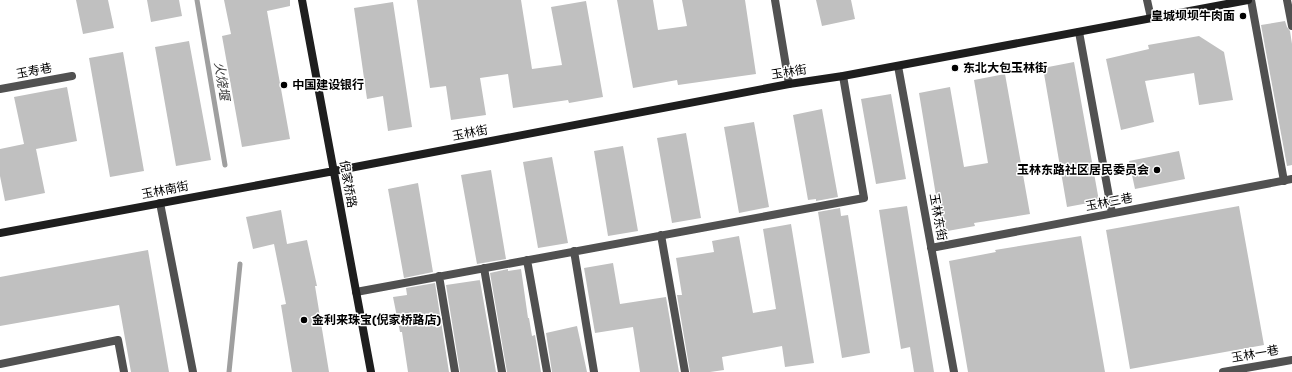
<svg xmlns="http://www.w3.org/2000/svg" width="1292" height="372" viewBox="0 0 1292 372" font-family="Rubik,'Noto Sans SC',sans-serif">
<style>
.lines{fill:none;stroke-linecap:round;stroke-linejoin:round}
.stream{stroke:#9f9f9f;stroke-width:5}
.building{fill:#c0c0c0}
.lane{stroke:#515151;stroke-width:8}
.street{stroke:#515151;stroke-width:8}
.secondary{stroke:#1e1e1e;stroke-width:8}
.poi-dot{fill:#000;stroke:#fff;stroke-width:1.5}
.labels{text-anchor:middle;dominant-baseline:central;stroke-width:3;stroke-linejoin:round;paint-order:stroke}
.poi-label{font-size:12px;font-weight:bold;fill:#000;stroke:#fff;text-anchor:start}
.street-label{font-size:12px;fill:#000;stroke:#fff}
.water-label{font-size:13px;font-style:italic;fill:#404040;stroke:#fff}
</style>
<rect width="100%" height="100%" fill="#fff"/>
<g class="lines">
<path class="stream" d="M197,0L225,165
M229,372L240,264"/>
</g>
<path class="building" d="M76,0H108L114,28L83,34Z
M147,0H179L182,16L151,22Z
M224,0H290V6L267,11L290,139L242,147L222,36L231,34Z
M417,0H521L532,69L562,65L551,7L586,1L603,97L569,103L568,100L513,108L508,74L480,78L486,115L451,120L446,86L430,88Z
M617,0H653L658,30L687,26L682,0H745L756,74L678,85L677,80L633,88Z
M816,0H851L855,19L822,26Z
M393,2L412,127L388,131L383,96L367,99L354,8Z
M1285,21L1287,27L1290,31L1292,44V165L1287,166L1261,25Z
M1199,36L1224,52L1233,100L1199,105L1194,73L1145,81L1154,122L1121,130L1106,59L1149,49L1148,45Z
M189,41L211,160L176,166L155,47Z
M123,52L144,171L110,177L89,58Z
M1074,62L1099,201L1067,207L1043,68Z
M1005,74L1030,214L974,223L975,226L942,232L919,93L950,87L964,167L988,163L974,80Z
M67,87L77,141L36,149L45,193L5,201L0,176V149L24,144L14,97Z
M891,94L906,179L876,184L861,99Z
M822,109L838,197L816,201V199L808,200L793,115Z
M754,122L769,207L739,213L724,127Z
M686,133L701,218L672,223L657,138Z
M623,146L638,231L608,236L594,151Z
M1179,151L1185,179L1135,189L1129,161Z
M552,157L568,243L538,248L523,162Z
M491,170L506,259L477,264L461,175Z
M418,183L433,272L404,278L388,189Z
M907,206L934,372H914L910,347L901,349L879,210Z
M1239,206L1264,345L1130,369L1106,230Z
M840,208L841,216L848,215L870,353L842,358L818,212Z
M281,210L287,244L307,240L317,286H315L329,372H292L281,305L286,304L274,244L253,249L246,217Z
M791,224L814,363L785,367L782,346L722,357L724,370L710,372H690L677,295H682L676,258L714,252L712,241L739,236L753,313L776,309L763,229Z
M1081,236L1105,372H968L949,261L996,252L995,250Z
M148,250L169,372H131L119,305L0,326V277Z
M613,263L620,304L666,297L679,372H640L633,327L595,333L584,268Z
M508,269V271L521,269L528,318H529L532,336L535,335L541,372H507L490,273Z
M479,275L496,372H460L446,285L480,280Z
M435,283L449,372H408L402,332H400L393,297L407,295L406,288Z
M577,326L587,372H552L546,333Z"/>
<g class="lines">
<path class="lane" d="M1251,0L1284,181
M1287,0L1292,26
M1079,32L1112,213
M160,203L193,372
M661,235L685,372
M574,251L594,372
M527,260L547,372
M484,268L502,372
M439,276L455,372
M356,292L864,198L843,76
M0,364L118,340L124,372"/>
<path class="street" d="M775,0L789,84
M1147,0L1151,18
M898,66L954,372
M0,89L72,76
M931,248L1292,179
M1223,372L1292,360"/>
<path class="secondary" d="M302,0L371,372
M0,233L334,171L789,84L843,76L1248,0"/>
</g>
<g class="poi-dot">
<circle cx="1243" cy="16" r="4"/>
<circle cx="955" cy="68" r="4"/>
<circle cx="284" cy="85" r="4"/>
<circle cx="1157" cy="170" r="4"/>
<circle cx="304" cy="320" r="4"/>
</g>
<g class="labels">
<g class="poi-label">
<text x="1235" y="16" text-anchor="end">皇城坝坝牛肉面</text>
<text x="963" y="68">东北大包玉林街</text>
<text x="292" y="85">中国建设银行</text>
<text x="1149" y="170" text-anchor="end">玉林东路社区居民委员会</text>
<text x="312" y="320">金利来珠宝(倪家桥路店)</text>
</g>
<g class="street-label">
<text transform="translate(34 71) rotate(-11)">玉寿巷</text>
<text transform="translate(789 72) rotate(-9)">玉林街</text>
<text transform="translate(470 133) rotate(-11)">玉林街</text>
<text transform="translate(348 184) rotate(80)">倪家桥路</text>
<text transform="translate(165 190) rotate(-11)">玉林南街</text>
<text transform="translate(1109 202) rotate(-11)">玉林三巷</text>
<text transform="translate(938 217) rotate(80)">玉林东街</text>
<text transform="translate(1255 354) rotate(-10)">玉林一巷</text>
</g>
<g class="water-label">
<text transform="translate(222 81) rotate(81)">火烧堰</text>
</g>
</g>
</svg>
